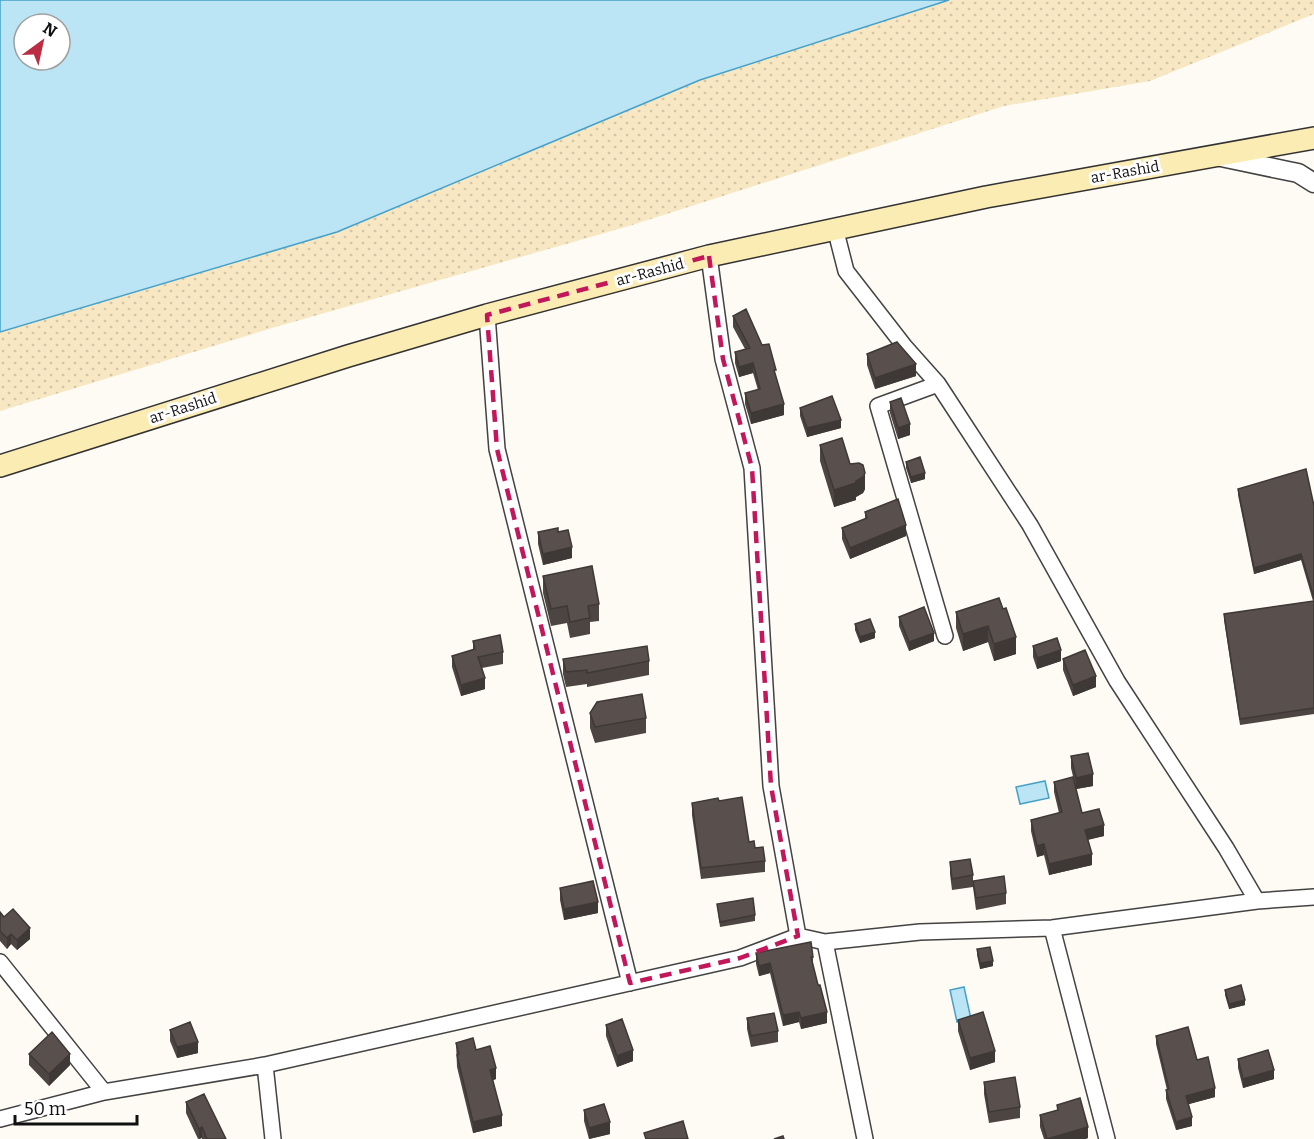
<svg xmlns="http://www.w3.org/2000/svg" width="1314" height="1139" viewBox="0 0 1314 1139" font-family="Bitter,serif">
<style>
.sand{fill:url(#sand-dots)}
.water{fill:#bbe4f4;stroke:#45a1c8;stroke-width:1.5;fill-rule:evenodd}
.lines{fill:none;stroke-linecap:round;stroke-linejoin:round}
.minor-casing{stroke:#434343;stroke-width:18}
.tertiary-casing{stroke:#434343;stroke-width:21}
.secondary-casing{stroke:#323232;stroke-width:24}
.minor{stroke:#fff;stroke-width:15}
.tertiary{stroke:#fff;stroke-width:18}
.secondary{stroke:#fbecb3;stroke-width:21}
.wall{fill:#4d4542}
.shaded-wall{fill:#3e3836}
.building{fill:#59504d;stroke:#3e3836;stroke-width:1.5}
.marked{fill:none;stroke:#c2185b;stroke-width:4.5;stroke-dasharray:12 8;stroke-linejoin:round}
.labels{text-anchor:middle;dominant-baseline:central;stroke-width:6;stroke-linejoin:round;paint-order:stroke}
.street-label{font-size:15px;fill:#101010;stroke:#fff}
</style>
<defs>
<pattern id="sand-dots" width="8" height="8" patternUnits="userSpaceOnUse" patternTransform="scale(1.5)"><rect width="8" height="8" fill="#f8e7c3"/><path d="M2 2h.1M6 6h.1" fill="none" stroke="#d4c5a6" stroke-width="1.8" stroke-linecap="round"/></pattern>
</defs>
<rect width="100%" height="100%" fill="#fefbf4"/>
<path class="sand" d="M949,0H1314V14L1150,81L1004,106L629,226L272,328L0,411V332L337,232L700,80Z"/>
<path class="water" d="M0,0H949L700,80L337,232L0,332ZM24,24H60V60H24Z
M1045,781L1049,798L1020,804L1016,787Z
M964,987L971,1019L957,1022L950,990Z"/>
<g class="lines">
<g class="minor-casing">
<path id="minor" d="M835,228L846,271L905,347L938,384L1030,525L1117,681L1226,848L1257,901
M709,256L723,359L752,468L771,786L798,936
M487,315L497,449L630,983
M938,384L878,406L945,636
M1052,928L1107,1139
M825,942L865,1139
M0,962L104,1092
M265,1065L273,1139
M0,1119L104,1092L265,1065L740,958L798,936L825,942L920,932L1052,928L1257,901L1314,897"/>
</g>
<g class="tertiary-casing">
<path id="tertiary" d="M1221,157L1288,171L1298,173L1314,183"/>
</g>
<g class="secondary-casing">
<path id="secondary" d="M0,466L348,356L487,315L709,256L986,197L1314,138"/>
</g>
<use href="#minor" class="minor"/>
<use href="#tertiary" class="tertiary"/>
<use href="#secondary" class="secondary"/>
</g>
<path class="wall" d="M733,316L776,376L784,415L751,424L745,404V393L758,390L753,373L739,377L735,363V352L745,349L733,327Z
M867,354L916,376L875,389L867,365Z
M890,402L910,435L898,439L890,413Z
M800,408L841,428L807,437L800,416Z
M820,445L850,464L865,489L863,493L856,497V500L834,507L820,461Z
M906,462L925,479L911,483L906,468Z
M1238,489L1314,506V714L1240,725L1224,620V614L1313,601L1301,560L1254,574L1238,495Z
M865,512L906,536L850,559L842,539V528L865,519Z
M538,532H558L572,558L543,565L538,544Z
M543,576L599,604V621L590,622V634L570,638L567,623L551,626L543,593Z
M999,598L1016,654L994,661L988,642L963,651L956,628V612Z
M899,617L934,641L909,651L899,626Z
M855,624L875,638L860,643L855,630Z
M473,641L503,652V664L482,668L485,689L461,696L452,667V656L473,650Z
M1033,646L1061,661L1037,669L1033,657Z
M563,659L649,661V675L587,687V684L566,687L563,674Z
M1063,659L1096,687L1073,696L1063,670Z
M590,713L646,718V733L595,743L590,728Z
M1071,756L1093,786L1076,789L1071,768Z
M1054,782L1082,813L1104,836L1088,840L1092,865L1049,875L1044,855L1037,857L1031,831V820L1059,813L1054,792Z
M719,801L749,842L765,861V872L701,879L692,815V803Z
M950,862L973,875V881L1006,893V904L976,910L973,887L952,890L950,874Z
M560,888L598,913L564,920L560,900Z
M717,904L755,915V921L720,927Z
M0,912L4,917L30,939L17,950L11,944L7,949L0,941Z
M977,949L993,966L980,969L977,955Z
M756,953L813,957V967L827,1023L801,1029L799,1022L783,1026L770,973L759,976L756,964Z
M1225,990L1245,1005L1229,1009L1225,995Z
M747,1018L778,1031V1042L751,1047L747,1029Z
M958,1020L995,1062L970,1070L958,1031Z
M606,1025L633,1061L617,1067L606,1036Z
M170,1030L198,1053L177,1058L170,1041Z
M1156,1036L1197,1060L1215,1097L1188,1104L1192,1126L1176,1130L1166,1099V1090H1167L1156,1044Z
M456,1043L476,1050L496,1079L493,1080L502,1126L473,1133L457,1067Z
M29,1054L70,1065L49,1086L29,1065Z
M1238,1059L1274,1079L1243,1088L1238,1068Z
M984,1082L1020,1107V1118L989,1123L984,1094Z
M186,1102L226,1139H202V1138L198,1139L186,1113Z
M1057,1105L1088,1138L1085,1139H1044L1040,1127V1115L1057,1110Z
M584,1110L610,1134L589,1139L584,1121Z"/>
<path class="shaded-wall" d="M753,363V373L739,377V367Z
M916,364V376L875,389V378Z
M784,404V415L751,424V413Z
M841,420V428L807,437V428Z
M910,424V435L898,439V428Z
M865,473V489L863,493L856,497V500L834,507V490L856,481Z
M925,473V479L911,483V477Z
M906,525V536L850,559V548Z
M572,547V558L543,565V554Z
M1301,554V560L1254,574V568Z
M988,626V642L963,651V634Z
M875,632V638L860,643V637Z
M934,633V641L909,651V642Z
M1016,637V654L994,661V644Z
M1061,650V661L1037,669V658Z
M1096,676V687L1073,696V685Z
M485,678V689L461,696V685Z
M1093,774V786L1076,789V778Z
M1104,825V836L1085,840V830Z
M1044,844V855L1037,857V846Z
M1092,854V865L1049,875V864Z
M598,902V913L564,920V909Z
M30,928V939L17,950V940Z
M11,934V944L7,949V938Z
M993,961V966L980,969V963Z
M770,963V973L759,976V966Z
M1245,1000V1005L1229,1009V1004Z
M799,1012V1022L783,1026V1015Z
M827,1012V1023L801,1029V1018Z
M198,1042V1053L177,1058V1047Z
M633,1050V1061L617,1067V1056Z
M995,1051V1062L970,1070V1058Z
M70,1054V1065L49,1086V1074Z
M496,1068V1079L490,1081V1070Z
M1274,1070V1079L1243,1088V1079Z
M1215,1088V1097L1186,1105V1096Z
M502,1115V1126L473,1133V1122Z
M1192,1117V1126L1176,1130V1122Z
M610,1122V1134L589,1139V1128Z
M202,1127V1138L199,1139V1129Z
M1088,1127V1138L1085,1139H1047Z"/>
<path class="building" d="M746,309L762,345L769,344L776,370H774L784,404L751,413L745,393L760,389L753,363L739,367L735,352L750,348L733,316Z
M897,342L916,364L875,378L867,354Z
M832,396L841,420L807,428L800,408Z
M901,398L910,424L898,428L890,402Z
M842,438L850,464L859,463L863,465L865,473L863,477L856,481V483L834,490L820,445Z
M920,457L925,473L911,477L906,462Z
M1306,469L1314,506V598L1301,554L1254,568L1238,489Z
M898,499L906,525L850,548L842,528L867,518L865,512Z
M558,528V532L568,530L572,547L543,554L538,532Z
M592,566L599,604L588,606L590,618L570,622L567,606L551,609L543,576Z
M999,598L1003,609L1006,608L1016,637L994,644L988,626L963,634L956,612Z
M1314,601V708L1240,719L1224,614Z
M924,607L934,633L909,642L899,617Z
M870,619L875,632L860,637L855,624Z
M500,635L503,652L478,657L485,678L461,685L452,656L475,649L473,641Z
M1057,638L1061,650L1037,658L1033,646Z
M647,646L649,661L587,673V670L566,672L563,659Z
M1085,650L1096,676L1073,685L1063,659Z
M642,694L646,718L595,727L590,713L597,702Z
M1088,753L1093,774L1076,778L1071,756Z
M1073,777L1082,813L1099,809L1104,825L1085,830L1092,854L1049,864L1044,844L1037,846L1031,820L1062,812L1054,782Z
M742,797L749,842L754,841L755,848L763,847L765,861L701,868L692,803L718,798L719,801Z
M970,859L973,875L952,879L950,862Z
M1004,876L1006,893L976,898L973,881Z
M593,881L598,902L564,909L560,888Z
M753,898L755,915L720,922L717,904Z
M13,909L30,928L17,940L11,934L7,938L0,931V912L4,917Z
M811,942L813,957H811L818,985H820L827,1012L801,1018L799,1012L783,1015L770,963L759,966L756,953Z
M990,947L993,961L980,963L977,949Z
M1241,985L1245,1000L1229,1004L1225,990Z
M983,1012L995,1051L970,1058L958,1020Z
M774,1013L778,1031L751,1036L747,1018Z
M622,1019L633,1050L617,1056L606,1025Z
M190,1022L198,1042L177,1047L170,1030Z
M1188,1027L1197,1060L1208,1057L1215,1088L1186,1096L1192,1117L1176,1122L1166,1090L1169,1089L1156,1036Z
M52,1032L70,1054L49,1074L29,1054Z
M473,1038L476,1050L490,1046L496,1068L490,1070L502,1115L473,1122L457,1055L459,1054L456,1043Z
M1268,1050L1274,1070L1243,1079L1238,1059Z
M1015,1077L1020,1107L989,1112L984,1082Z
M204,1094L226,1139H207L202,1127L199,1129L186,1102Z
M1080,1098L1088,1127L1047,1139L1040,1115L1058,1110L1057,1105Z
M604,1104L610,1122L589,1128L584,1110Z
M683,1121L688,1139H646L644,1133Z
M783,1136L784,1139H774Z"/>
<path class="marked" d="M709,256L723,359L752,468L771,786L798,936L740,958L630,983L497,449L487,315Z"/>
<g class="labels">
<g class="street-label">
<text transform="translate(1125 172) rotate(-10)">ar-Rashid</text>
<text transform="translate(650 272) rotate(-15)">ar-Rashid</text>
<text transform="translate(183 408) rotate(-18)">ar-Rashid</text>
</g>
</g>
<g transform="translate(42 42) rotate(33)"><circle r="28" fill="#ffffff" stroke="#9f9f9f" stroke-width="1.5"/>
<path d="M0-4.5L10 22L0 15L-10 22Z" fill="#bb2d42"/>
<text y="-9" font-size="16" font-weight="bold" text-anchor="middle" fill="#101010">N</text>
</g>
<path d="M15 1115v9h122v-9" fill="none" stroke="#101010" stroke-width="3"/>
<text x="24" y="1115" font-size="18" fill="#101010" stroke="#ffffff" stroke-width="4.5" paint-order="stroke">50 m</text>
</svg>
